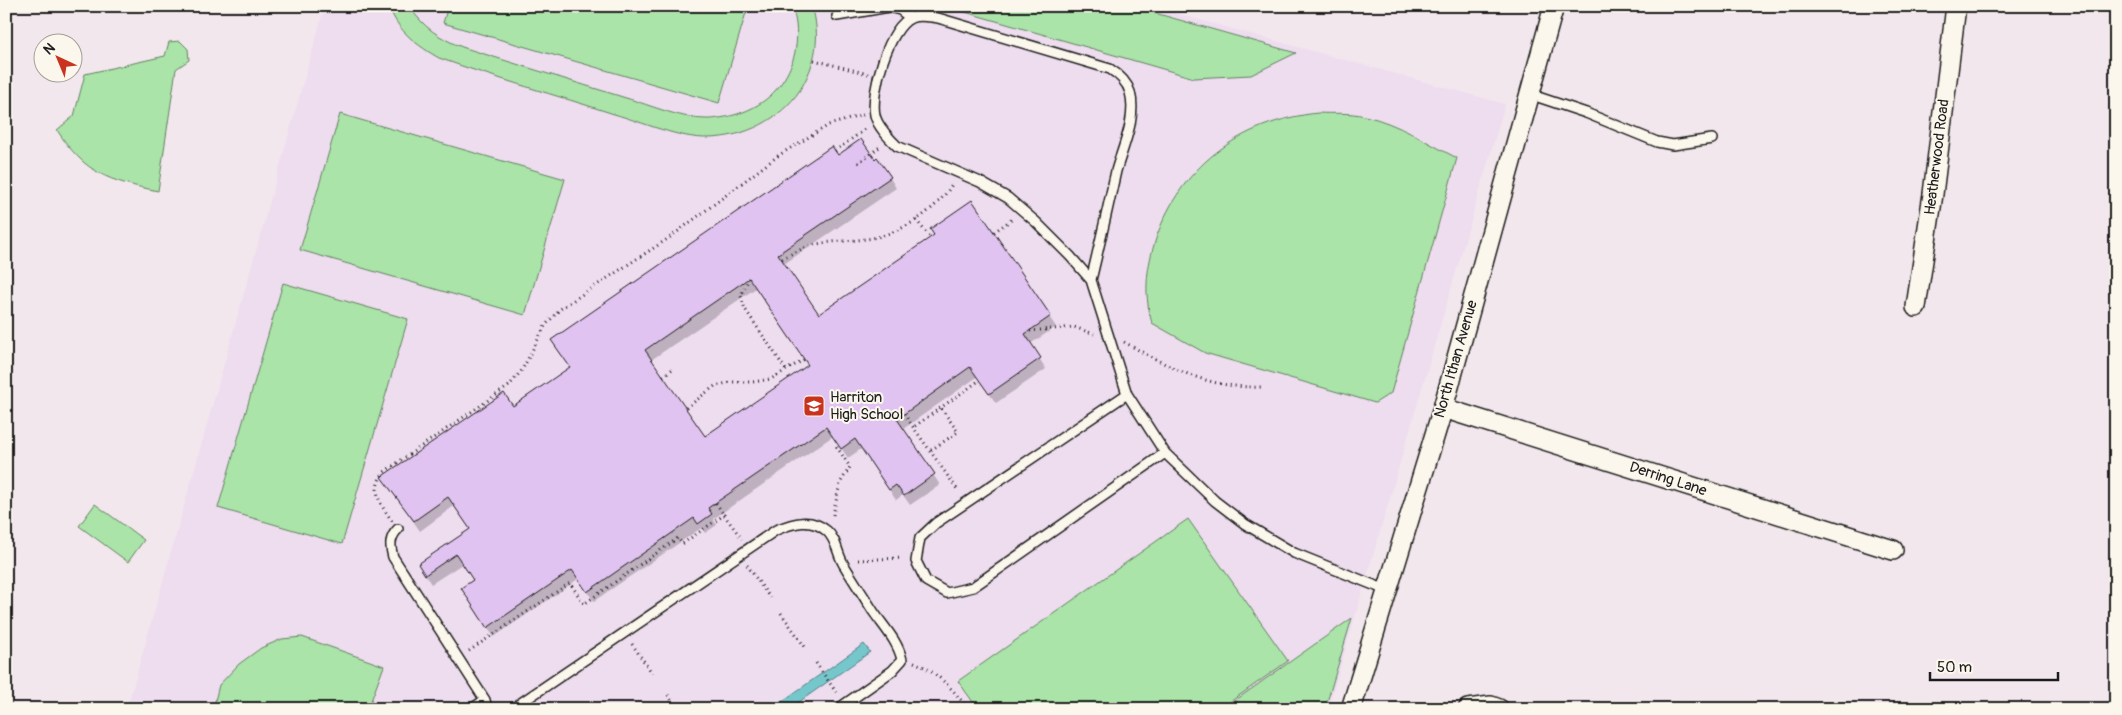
<svg xmlns="http://www.w3.org/2000/svg" width="2122" height="715" viewBox="0 0 2122 715" font-family="Pangolin,sans-serif">
<style>
.built{fill:#eedcef}
.green{fill:#aae4a8;stroke:#638062}
.water{fill:#76c7cc;stroke:#528386}
.shadow{fill:#0003;fill-rule:evenodd}
.building{fill:#e1c3f1;stroke:#1c1c1c;fill-rule:evenodd}
.lines{fill:none;stroke-linecap:round;stroke-linejoin:round}
.service-casing{stroke:#1c1c1c;stroke-width:12}
.minor-casing{stroke:#1c1c1c;stroke-width:22}
.path{stroke:#1c1c1c;stroke-width:3;stroke-dasharray:1 4;stroke-linecap:butt}
.service{stroke:#fbf7ec;stroke-width:9}
.minor{stroke:#fbf7ec;stroke-width:19}
.labels{text-anchor:middle;dominant-baseline:central;stroke-width:4;stroke-linejoin:round;paint-order:stroke}
.street-label{font-size:15px;fill:#1c1c1c;stroke:#fbf7ec}
.poi-label{font-size:15px;fill:#1c1c1c;stroke:#fbf7ec;text-anchor:start}
</style>
<rect width="100%" height="100%" fill="#f3e7ee"/>
<filter id="ink" filterUnits="userSpaceOnUse"><feTurbulence type="fractalNoise" baseFrequency=".02" numOctaves="2"/><feDisplacementMap in="SourceGraphic" scale="10" xChannelSelector="R" yChannelSelector="G"/><feConvolveMatrix kernelMatrix="1 2 1 2 8 2 1 2 1" color-interpolation-filters="sRGB"/></filter>
<g filter="url(#ink)">
<path class="built" d="M325,6H1149L1505,104L1328,709H127Z"/>
<path class="green" d="M389,6H409C423,27 439,38 462,47C516,64 571,81 626,98C650,105 684,120 710,119C740,117 768,105 784,79C798,57 800,31 792,6H812C821,36 816,64 800,90C780,120 745,137 709,138C680,139 642,122 614,114C556,95 497,79 439,58C418,46 397,31 389,6Z
M448,6H748L719,103L443,23Z
M959,6H1130L1296,53L1251,75L1194,78L958,10Z
M180,41L188,49L189,60L176,69L158,191C109,181 85,174 57,130L74,116L85,74L165,56L169,42Z
M1318,113C1333,114 1350,112 1365,116C1398,123 1427,143 1457,158L1391,393L1375,403L1205,353L1152,323C1144,296 1146,271 1154,245C1177,168 1240,121 1318,113Z
M340,114L565,179L525,315L300,250Z
M283,283L408,319L342,544L218,508Z
M95,504L144,540L128,562L79,526Z
M1188,519L1288,661L1220,709H978L958,681Z
M1352,618L1325,709H1223Z
M302,637L384,666L368,709H213L219,685L239,664L261,648L282,639Z"/>
<path class="water" d="M864,644L870,652L789,709H771Z"/>
<path class="shadow" d="M837,157L874,160L890,178L896,188L784,264L819,316L936,236L972,202L1056,327L1030,344L1046,369L996,403L977,377L903,429L940,485L910,505L903,495L896,500L861,449L848,458L833,436L713,519L717,525L705,533L701,528L594,601L578,579L494,637L468,599L474,581L462,564L431,584L425,575L471,530L454,506L420,531L383,477L512,408L571,368ZM756,288L809,366L704,438L651,360Z"/>
<path class="building" d="M861,139L875,159L877,157L891,177L778,254L819,314L934,235L930,229L972,200L1051,316L1025,334L1041,358L989,394L970,367L897,419L935,474L904,496L896,485L889,490L855,439L841,449L826,427L708,508L712,514L698,524L694,518L587,592L572,570L487,628L461,588L473,580L456,554L425,575L418,564L470,529L448,497L414,521L381,477L504,393L513,406L570,367L551,340L832,146L838,155ZM749,278L808,365L705,436L645,350Z"/>
<g class="lines">
<g class="service-casing">
<path id="service" d="M837,16L889,7L900,10L911,18
M1529,94L1586,113L1657,142L1673,145L1712,139
M1091,280C1100,243 1108,207 1116,171C1123,146 1137,118 1130,92C1127,82 1118,74 1110,69L938,18C929,17 919,14 911,18C889,27 870,93 875,115C877,126 889,138 897,146L980,182L1008,198L1036,222L1070,256L1091,280L1127,394
M1165,453L973,587L947,593L926,581L916,561L920,538L936,523L1127,394L1165,453L1215,501L1245,524L1294,553L1386,590
M398,529C389,538 390,546 393,557L458,658L485,700L487,709
M471,709L485,700
M512,709L776,530C793,523 811,517 827,531C837,540 837,554 844,565C853,580 863,595 873,611C883,626 898,641 902,660L892,671L838,709"/>
</g>
<g class="minor-casing">
<path id="minor" d="M1916,307L1933,194L1956,6
M1443,408L1893,550
M1351,709L1443,408L1554,6
M1468,709L1491,706L1499,709"/>
</g>
<path class="path" d="M814,60L868,74
M835,151L867,128
M858,163L881,146
M916,220L931,238
M994,232L1014,218
M782,259C793,253 804,247 817,244C833,241 850,241 866,239C899,235 936,212 953,183
M749,278L741,296L745,309L786,370
M1030,331L1074,327L1094,334
M1124,342C1171,368 1208,389 1263,387
M663,376L674,368
M686,408L715,386L731,382H753L771,379L805,359
M904,414L957,489
M915,426L980,380
M931,450L958,432L941,408
M716,503L724,515
M833,515L840,483L850,467L837,447L838,444
M392,521C380,504 370,490 384,472L509,386L522,370L545,326L560,309L672,236L779,155L829,125L863,115
M858,560L902,558
M747,565L770,598
M781,613L805,647
M632,644L652,673
M469,651L570,583L584,604L678,538L682,544L724,515L742,539
M914,662C936,671 954,690 968,709
M816,663L838,695
M668,695L677,709"/>
<use href="#service" class="service"/>
<use href="#minor" class="minor"/>
</g>
</g>
<defs>
<g id="school-square" transform="scale(1.125)"><rect x="-9" y="-9" width="18" height="18" rx="4" fill="#c8321e" stroke="#fbf7ec"/><path d="M0-5L7-2L0 1L-7-2ZM-4 1L0 2.5L4 1V4Q0 6-4 4Z" fill="#fff"/></g>
</defs>
<g fill-rule="evenodd">
<use href="#school-square" x="814" y="406"/>
</g>
<g class="labels">
<g class="street-label">
<text transform="translate(1937 157) rotate(-83)">Heatherwood Road</text>
<text transform="translate(1456 359) rotate(-74)">North Ithan Avenue</text>
<text transform="translate(1668 479) rotate(18)">Derring Lane</text>
</g>
<g class="poi-label">
<text x="830" y="397">Harriton<tspan x="830" dy="17">High School</tspan></text>
</g>
</g>
<rect width="2122" height="715" fill="none" stroke="#fbf7ec" stroke-width="25"/>
<rect x="12" y="12" width="2097" height="690" fill="none" stroke="#1c1c1c" stroke-width="2" filter="url(#ink)"/>
<g transform="translate(58 58) rotate(316)"><circle r="24" fill="#fbf7ec" stroke="#a29f99"/>
<path d="M0-4L9 19L0 12L-9 19Z" fill="#c8321e"/>
<text y="-8" font-size="14" font-weight="bold" text-anchor="middle" fill="#1c1c1c">N</text>
</g>
<path d="M1930 672v8h128v-8" fill="none" stroke="#1c1c1c" stroke-width="2.5"/>
<text x="1937" y="672" font-size="15" fill="#1c1c1c" stroke="#fbf7ec" stroke-width="4" paint-order="stroke">50 m</text>
</svg>
